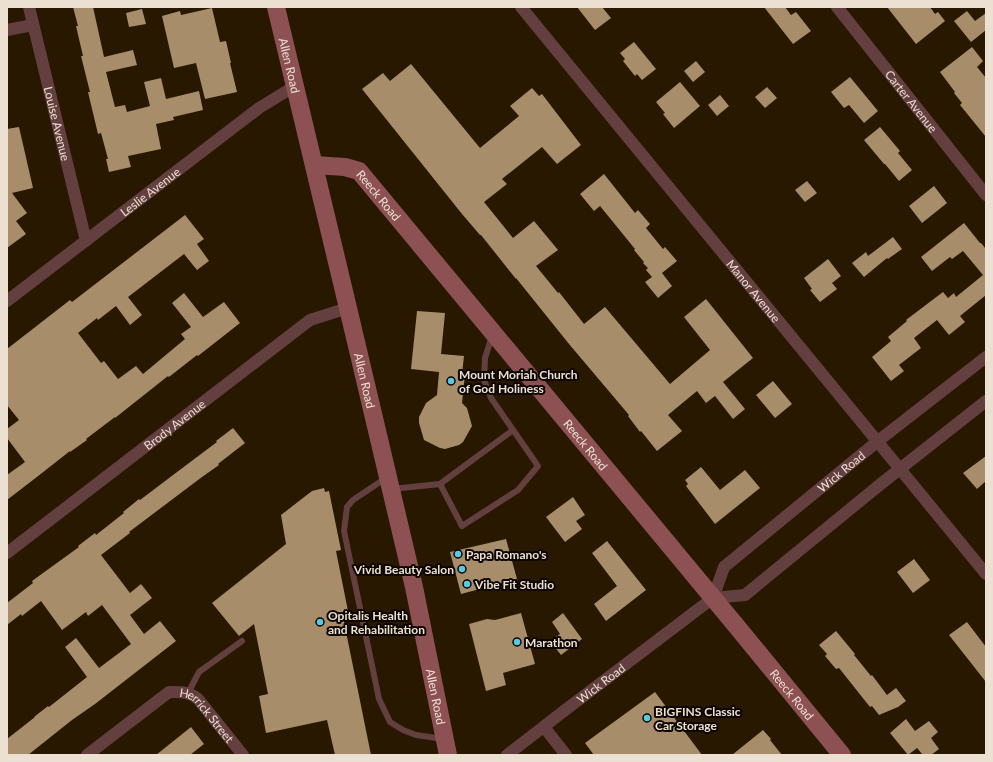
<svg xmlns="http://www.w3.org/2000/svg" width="993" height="762" viewBox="0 0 993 762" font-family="Lato,sans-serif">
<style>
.building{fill:#a78d6a}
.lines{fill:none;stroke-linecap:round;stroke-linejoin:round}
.lane{stroke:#643f40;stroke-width:6}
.street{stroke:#643f40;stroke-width:12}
.secondary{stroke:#8d5154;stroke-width:18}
.poi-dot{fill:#57c9e2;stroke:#0c0500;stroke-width:1.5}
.labels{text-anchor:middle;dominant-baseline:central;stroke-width:4;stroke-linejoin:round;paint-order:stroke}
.street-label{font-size:12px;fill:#ebe0d1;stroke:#0c0500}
.poi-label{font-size:12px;font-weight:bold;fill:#ebe0d1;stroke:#0c0500;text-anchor:start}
</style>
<rect width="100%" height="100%" fill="#281800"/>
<path class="building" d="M73,7H93L104,57L133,50L137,65L106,72L115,107L125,105L127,112L150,106L144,82L161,78L166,99L199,91L203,110L173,117L174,120L156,124L161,149L128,156L131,167L109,172L106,159H108L101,133L98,134L88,92H90L81,56H83L76,26H78Z
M577,7H602L611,18L595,30Z
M764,7H785L791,15L796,12L811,31L793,44Z
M887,7H930L935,14L938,12L945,21L916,44Z
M212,8L220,42L226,41L231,63H230L237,92L205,99L196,63L174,68L162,16L180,11L181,15Z
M142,9L146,24L129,27L126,13Z
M967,11L975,21L986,13V30L971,42L954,21Z
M634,42L656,69L642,80L637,74L635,76L623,61L625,59L620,53Z
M972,47L983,61L977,67L986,78V137L960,105L962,103L954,93L955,92L940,72Z
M696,61L705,72L693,82L684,71Z
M411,64L480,148L519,116L510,106L532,88L539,96L542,94L581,145L557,164L542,147L502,179L507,184L484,202L513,238L534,221L558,250L536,266L558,293L559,292L584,324L605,307L670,384L710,350L684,317L706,299L753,358L723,382L745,409L733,419L715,396L706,403L697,391L668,415L682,431L657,451L641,431L640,432L628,416L629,415L569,344L516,278V279L481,235H480L462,214L362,89L383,73L390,81Z
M850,77L878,111L864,123L849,105L844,108L831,92Z
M680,82L700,106L674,128L663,114L665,113L656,102Z
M767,87L777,98L765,108L755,97Z
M720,95L729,106L717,116L708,105Z
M19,127L33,188L12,193L27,213L16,221L26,234L7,248V129Z
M880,127L900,151L898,153L912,170L899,181L885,164H884L864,140Z
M604,174L635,213L638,210L650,224L646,228L663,249L665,247L677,261L662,273L672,286L658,298L645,282L652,277L646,270L648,268L643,263L644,262L634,250L635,249L600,206L594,211L580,194Z
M807,181L817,193L805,202L795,190Z
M934,186L947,203L922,223L909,206Z
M185,215L204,239L197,244L209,261L197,270L184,254L128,297L142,315L130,325L116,306L98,320L97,318L78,333L101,363L104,361L118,379L136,366L143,374L185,339L181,334L191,327L172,303L184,293L203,317L224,302L240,323L198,356L197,355L169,377L168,376L115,418V417L86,439L87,440L70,452V451L42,473L7,500V475L25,462L7,438V429L19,420L7,405V349L70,300L72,302Z
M964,223L980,243H981L986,249V295L960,316L965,322L949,335L937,320L914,338L921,348L899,365L904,371L891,381L872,357L891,341L888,337L907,321L906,320L943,292L948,298L954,293L956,297L983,275L963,251L952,259L950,257L932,271L921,257Z
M893,237L902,249L888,259L887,258L864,277L852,263L866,252L868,256Z
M828,259L841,276L832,283L837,289L820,302L810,290L812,289L804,278Z
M417,311L445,313L441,354L464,356L462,374H465L462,403L467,408L472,426L463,442L459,445L445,449L440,448L424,440L419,423V417L426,403L437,395L439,372L411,369Z
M773,381L792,404L775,418L756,395Z
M233,428L245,443L218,464L219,465L202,477L129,532L130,533L101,555L130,593L141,584L152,598L130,615L144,634L160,621L176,641L95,704L72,720L28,755H7V739L35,717H34L48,706L49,707L87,677L65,647L76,638L99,668L131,644L102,605L88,616L86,612L62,630L41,601L22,616L21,614L7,625V603L33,583L32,581L79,547L78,546L95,533L96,535L124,513L123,512L139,499L140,500L185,466L217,442L216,441Z
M986,456V481L977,489L963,473Z
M701,467L720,490L745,470L760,488L715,524L686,486L688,484L685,480Z
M324,488L325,492L329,491L341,550L336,551L348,611L342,612L371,755H335L327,720L266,733L259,696L268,694L254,624L239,636L212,603L286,544L281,515L312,491Z
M573,497L585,515L576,521L582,529L565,542L546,517Z
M506,539L517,579L461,594L450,552Z
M607,541L646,590L606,621L594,604L617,586L592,553Z
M914,559L930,580L913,593L897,572Z
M521,613L535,664L503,673L506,685L486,691L469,624L487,619L495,620Z
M563,613L582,639L561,655L554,646L553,639L560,634L552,622Z
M967,622L986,647V682L949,635Z
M836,631L855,654L854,655L871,676L872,675L887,695L896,688L906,701L898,707L879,715L872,706L870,707L839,668L836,669L825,656L827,654L819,645Z
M655,692L702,755H594L585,743Z
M906,719L915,731L929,721L938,732L931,738L939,749L931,755H923L917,748L908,755L890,733Z
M191,727L204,744L190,755H156Z
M763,730L771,739L770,740L782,755H732Z"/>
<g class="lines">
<path class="lane" d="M386,478L353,500L347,507L344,531L379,699L390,722L403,730L416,735L443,739
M440,484L513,430
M392,489L440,484L462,526L518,490L538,466L491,398L484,380L485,358L492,336
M188,693L199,672L242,641"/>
<g class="street">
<path id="s1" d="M29,7L86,241"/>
<path id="s2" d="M521,7L900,469L986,574"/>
<path id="s3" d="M837,7L986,195"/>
<path d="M7,30L33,25"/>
<path id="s4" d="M7,301L259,108L295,86"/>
<path id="s5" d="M7,553L310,320L348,308"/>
<path id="s6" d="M713,598L724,567L878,441L986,357"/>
<path d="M544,727L566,755"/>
<path id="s7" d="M87,755L169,692C180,692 189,691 198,699L243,755"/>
<path id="s8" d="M507,755L560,714L713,598L745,595L882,483L986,401"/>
</g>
<g class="secondary">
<path id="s9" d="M276,7L348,308L414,587L448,755"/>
<path id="s10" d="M314,165L345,167L359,171L738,628L842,755"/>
</g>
</g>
<g class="poi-dot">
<circle cx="451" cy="381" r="4"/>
<circle cx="458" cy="554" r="4"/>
<circle cx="462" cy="569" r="4"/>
<circle cx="467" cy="584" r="4"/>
<circle cx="320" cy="622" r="4"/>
<circle cx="517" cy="642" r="4"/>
<circle cx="647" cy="718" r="4"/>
</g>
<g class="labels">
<g class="street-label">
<text stroke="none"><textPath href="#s9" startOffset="60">Allen Road</textPath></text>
<text stroke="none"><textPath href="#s3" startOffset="120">Carter Avenue</textPath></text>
<text stroke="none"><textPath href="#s1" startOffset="120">Louise Avenue</textPath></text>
<text stroke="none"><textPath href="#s4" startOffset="180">Leslie Avenue</textPath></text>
<text stroke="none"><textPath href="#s10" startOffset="77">Reeck Road</textPath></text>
<text stroke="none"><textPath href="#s2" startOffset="367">Manor Avenue</textPath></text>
<text stroke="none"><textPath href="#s9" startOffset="384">Allen Road</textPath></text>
<text stroke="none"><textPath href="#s5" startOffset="211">Brody Avenue</textPath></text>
<text stroke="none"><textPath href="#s10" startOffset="401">Reeck Road</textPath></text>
<text stroke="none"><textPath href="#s6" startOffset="184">Wick Road</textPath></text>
<text stroke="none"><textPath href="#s8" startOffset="118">Wick Road</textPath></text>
<text stroke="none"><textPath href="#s10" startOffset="725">Reeck Road</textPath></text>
<text stroke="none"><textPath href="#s9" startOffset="708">Allen Road</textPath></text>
<text stroke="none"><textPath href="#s7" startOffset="151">Herrick Street</textPath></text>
</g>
<g class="poi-label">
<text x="459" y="374">Mount Moriah Church<tspan x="459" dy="14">of God Holiness</tspan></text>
<text x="466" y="554">Papa Romano's</text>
<text x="454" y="569" text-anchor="end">Vivid Beauty Salon</text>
<text x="475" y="584">Vibe Fit Studio</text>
<text x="328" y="615">Opitalis Health<tspan x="328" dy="14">and Rehabilitation</tspan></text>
<text x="525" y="642">Marathon</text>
<text x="655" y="711">BIGFINS Classic<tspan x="655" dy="14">Car Storage</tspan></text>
</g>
</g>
<rect width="993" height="762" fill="none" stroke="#ebe0d1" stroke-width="16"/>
</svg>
